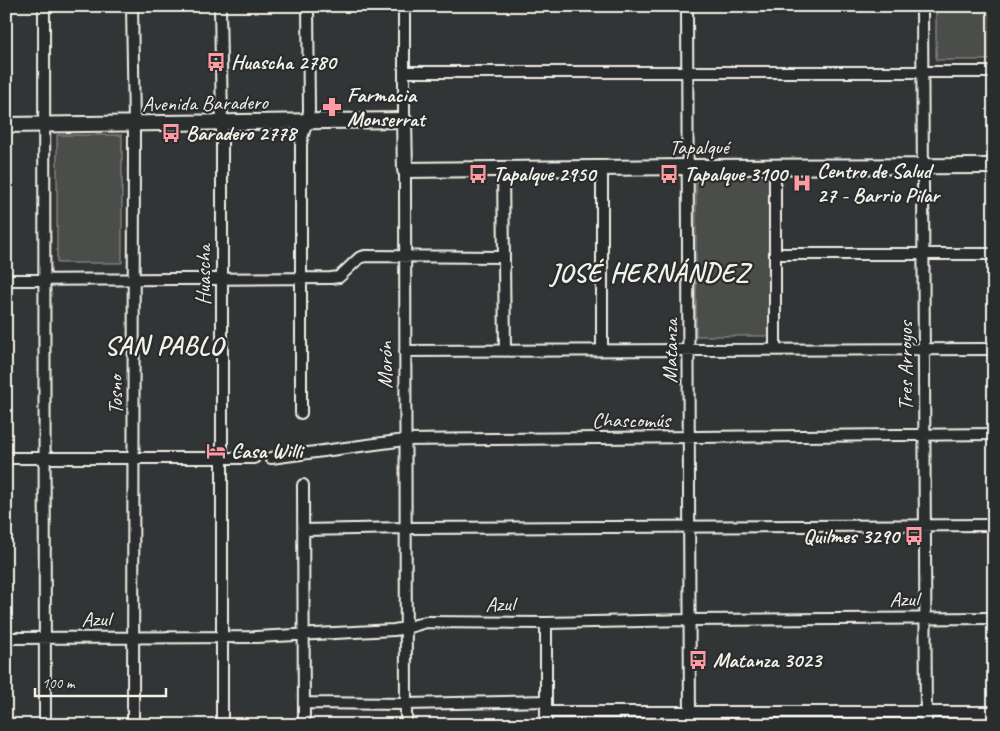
<svg xmlns="http://www.w3.org/2000/svg" width="1000" height="731" viewBox="0 0 1000 731" font-family="Caveat,sans-serif">
<style>
.green{fill:#4b4d4c;stroke:#a09f9a}
.lines{fill:none;stroke-linecap:round;stroke-linejoin:round}
.minor-casing{stroke:#f4f1e8;stroke-width:14}
.secondary-casing{stroke:#f4f1e8;stroke-width:18}
.minor{stroke:#2a2d2e;stroke-width:10}
.secondary{stroke:#2a2d2e;stroke-width:14}
.labels{text-anchor:middle;dominant-baseline:central;stroke-width:4.5;stroke-linejoin:round;paint-order:stroke}
.poi-label{font-size:21px;font-weight:bold;fill:#f4f1e8;stroke:#2a2d2e;text-anchor:start}
.street-label{font-size:21px;fill:#f4f1e8;stroke:#2a2d2e}
.district-label{font-size:26px;font-weight:bold;letter-spacing:1px;fill:#f4f1e8;stroke:#2a2d2e}
</style>
<rect width="100%" height="100%" fill="#323535"/>
<filter id="ink" filterUnits="userSpaceOnUse"><feTurbulence type="fractalNoise" baseFrequency=".02" numOctaves="2"/><feDisplacementMap in="SourceGraphic" scale="10" xChannelSelector="R" yChannelSelector="G"/><feConvolveMatrix kernelMatrix="1 2 1 2 8 2 1 2 1" color-interpolation-filters="sRGB"/></filter>
<g filter="url(#ink)">
<path class="green" d="M936,6H994V60H936Z
M57,135H122V263H57Z
M696,166H771V336H696Z"/>
<g class="lines">
<g class="minor-casing">
<path id="minor" d="M44,6L45,725
M132,6L134,124L133,725
M220,6L222,123V725
M404,6V120
M687,6L690,725
M922,6L926,725
M404,72H994
M775,167V349
M602,168V350
M503,169L505,351
M405,170L406,725
M775,254H994
M6,280L331,278L339,277L359,258L365,256L504,257
M405,351L994,349
M301,413V145C302,132 308,124 309,110L308,6
M6,458H254
M271,458L405,440L994,434
M303,485L304,725
M303,530L406,528L994,525
M6,638L256,637L394,630L406,628L426,622L546,623L689,620L994,618
M304,703L406,704L546,701
M546,712H994
M546,725V623"/>
</g>
<g class="secondary-casing">
<path id="secondary" d="M6,125L404,120L405,170L688,167L994,166"/>
</g>
<use href="#minor" class="minor"/>
<use href="#secondary" class="secondary"/>
</g>
</g>
<defs>
<g id="bus-bare" transform="scale(1.5)"><path d="M-5-6H5V4H4V6H2V4H-2V6H-4V4H-5ZM-3.5-4V0h7V-4ZM-3.5 1.2v1.5H-2V1.2ZM2 1.2v1.5H3.5V1.2Z" fill="#ff9aa2" stroke="#2a2d2e" stroke-width="2.5" paint-order="stroke"/></g>
<g id="pharmacy-bare" transform="scale(1.5)"><path d="M-2-6h4v4h4v4h-4v4h-4v-4h-4v-4h4Z" fill="#ff9aa2" stroke="#2a2d2e" stroke-width="2.5" paint-order="stroke"/></g>
<g id="hospital-bare" transform="scale(1.5)"><path d="M-5-5h3v3.5h4V-5h3V5h-3V1.5h-4V5h-3Z" fill="#ff9aa2" stroke="#2a2d2e" stroke-width="2.5" paint-order="stroke"/></g>
<g id="hotel-bare" transform="scale(1.5)"><path d="M-6-4.5h1.5V1H6V5H4.5V3h-9V5H-6ZM-4 0a1.8 1.8 0 1 1 3.6 0ZM.5 0V-2.5h3Q6-2.5 6 0Z" fill="#ff9aa2" stroke="#2a2d2e" stroke-width="2.5" paint-order="stroke"/></g>
</defs>
<g fill-rule="evenodd">
<use href="#bus-bare" x="216" y="62"/>
<use href="#pharmacy-bare" x="332" y="107"/>
<use href="#bus-bare" x="171" y="133"/>
<use href="#bus-bare" x="478" y="174"/>
<use href="#bus-bare" x="669" y="174"/>
<use href="#hospital-bare" x="802" y="183"/>
<use href="#hotel-bare" x="216" y="451"/>
<use href="#bus-bare" x="914" y="536"/>
<use href="#bus-bare" x="698" y="660"/>
</g>
<g class="labels">
<g class="poi-label">
<text x="231" y="62">Huascha 2780</text>
<text x="347" y="95">Farmacia<tspan x="347" dy="24">Monserrat</tspan></text>
<text x="186" y="133">Baradero 2778</text>
<text x="817" y="171">Centro de Salud<tspan x="817" dy="24">27 - Barrio Pilar</tspan></text>
<text x="493" y="174">Tapalque 2950</text>
<text x="684" y="174">Tapalque 3100</text>
<text x="231" y="451">Casa Willi</text>
<text x="899" y="536" text-anchor="end">Quilmes 3290</text>
<text x="713" y="660">Matanza 3023</text>
</g>
<g class="street-label">
<text transform="translate(205 103) rotate(-1)">Avenida Baradero</text>
<text x="699" y="147">Tapalqué</text>
<text transform="translate(203 275) rotate(-90)">Huascha</text>
<text transform="translate(670 351) rotate(-90)">Matanza</text>
<text transform="translate(385 365) rotate(-90)">Morón</text>
<text transform="translate(905 366) rotate(-90)">Tres Arroyos</text>
<text transform="translate(115 395) rotate(-90)">Tosno</text>
<text x="631" y="420">Chascomús</text>
<text x="904" y="599">Azul</text>
<text x="500" y="604">Azul</text>
<text x="96" y="619">Azul</text>
</g>
<g class="district-label">
<text x="650" y="272">JOSÉ HERNÁNDEZ</text>
<text x="164" y="345">SAN PABLO</text>
</g>
</g>
<rect width="1000" height="731" fill="none" stroke="#2a2d2e" stroke-width="25"/>
<rect x="12" y="12" width="975" height="706" fill="none" stroke="#f4f1e8" stroke-width="2" filter="url(#ink)"/>
<path d="M35 688v8h131v-8" fill="none" stroke="#f4f1e8" stroke-width="2.5"/>
<text x="42" y="688" font-size="15" fill="#f4f1e8" stroke="#2a2d2e" stroke-width="4" paint-order="stroke">100 m</text>
</svg>
